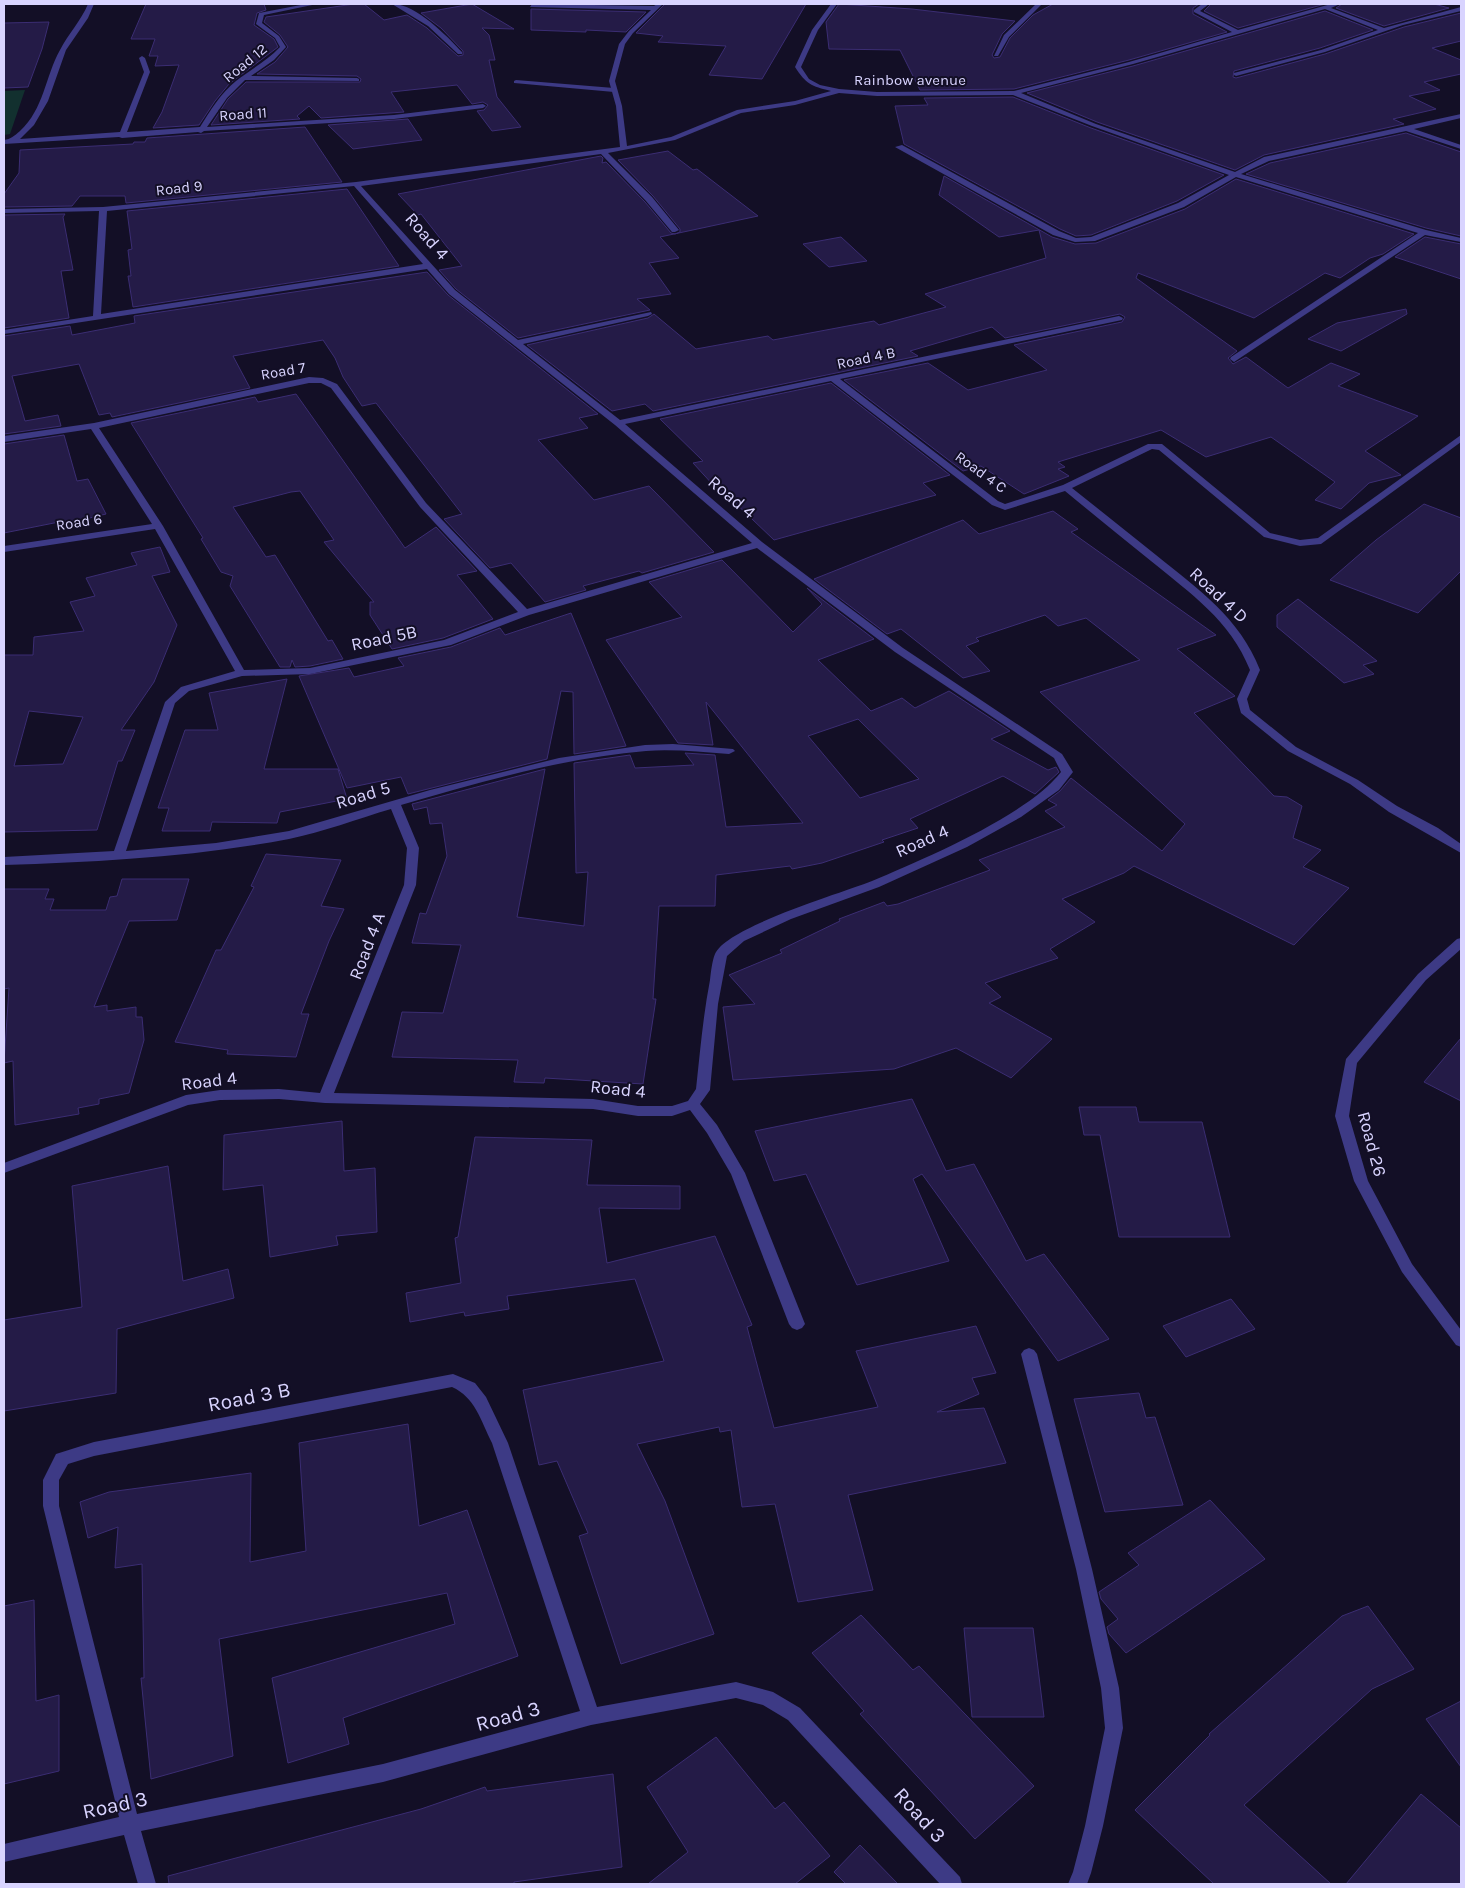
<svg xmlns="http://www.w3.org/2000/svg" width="1465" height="1888" viewBox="0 0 1465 1888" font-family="Karla,sans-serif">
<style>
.green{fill:#12302f}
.building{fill:#241b47;stroke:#3b2d73;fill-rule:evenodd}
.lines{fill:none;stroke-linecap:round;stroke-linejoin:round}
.service{fill:#3d3a85;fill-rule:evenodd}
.minor{fill:#3d3a85;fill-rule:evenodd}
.labels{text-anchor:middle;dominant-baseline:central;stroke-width:4;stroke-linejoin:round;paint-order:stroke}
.far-street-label{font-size:15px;fill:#d9d4ff;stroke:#130f26}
.street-label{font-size:18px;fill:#d9d4ff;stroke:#130f26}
.near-street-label{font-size:21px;fill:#d9d4ff;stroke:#130f26}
</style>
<rect width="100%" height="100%" fill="#130f26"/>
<path class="green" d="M25,90L10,134L4,135V91Z"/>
<path class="building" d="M146,4H264L266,10L257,13L254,25L274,39L278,47L229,84L215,101L199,125L153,128L162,112L179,65L155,66L158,56H149L155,39H131Z
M354,4H364L384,20L407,15L427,28L458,56L463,55V51L441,28L421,13L472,4L514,29L482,28L489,35L495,60H489L497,97L521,127L492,131L477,111L484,110L488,105L483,102L472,104L457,85L391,92L404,112L321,118L309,106L297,116L300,119L211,125L228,99L246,82H360L361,79L357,76L257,74L275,62L288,47L280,35L264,22L266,17Z
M665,4H806L762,79L709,75L726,46L658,42L663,36L636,33Z
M839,4L912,9L1015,21L1002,34L992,55L994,58L1000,57L1010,38L1033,15L1053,4H1199L1193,8V14L1227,32L1129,60L1014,89L920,90L900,50L829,49L826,22Z
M1211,4H1325L1238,28L1204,11Z
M1342,4H1434L1449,8L1384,26L1336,8Z
M531,9L646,12L626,32L586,30V32L531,30Z
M1325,11L1373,30L1320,48L1234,71L1233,77L1236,78L1325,54L1404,27L1461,13V41L1432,48L1461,60V74L1424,82L1440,90L1409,96L1436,109L1393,119L1404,124L1264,155L1235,170L1097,122L1027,93L1133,66Z
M49,22L42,49L28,87L4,88V23Z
M1013,97L1091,128L1224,175L1177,201L1091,235L1076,236L1060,229L904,144L895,106L928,105L924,98Z
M408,119L422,140L353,149L328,125Z
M305,127L342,182L126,203L125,196H80L72,206L4,207V194L19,173L20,150L133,144L134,142H145L147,138Z
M1406,133L1461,152V236L1426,228L1246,174L1270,163Z
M668,151L693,170L697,169L758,216L660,237L679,258L649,263L671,294L637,299L650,310L518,338L456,289L439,270L462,266L421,214L418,215L398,194L601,156L603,158L602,163L606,162L645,202L671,233L675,234L680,232V229L653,196L618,160Z
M944,176L1052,237L1075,244L1096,243L1185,209L1236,179L1414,234L1383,254L1370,258L1340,278L1325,273L1254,318L1138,273L1136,278L1237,351L1228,358L1233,364L1246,357L1288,388L1331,363L1360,374L1338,386L1418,416L1365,451L1401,475L1369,483L1341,509L1315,500L1335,482L1271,437L1206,457L1161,430L1058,462L1065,467L1058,469L1069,476L1024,494L981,466L963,471L844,380L928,363L968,390L1047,370L1014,345L1122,322L1125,317L1120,314L1005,338L992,327L910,351L918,356L653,411L645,404L612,411L527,345L648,318L654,314L696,349L768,336L773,340L874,321L879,325L946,307L925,294L1046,258L1039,230L999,237L939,195Z
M347,189L399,266L133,307L128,276H131L128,250L132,249L127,211Z
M65,214L63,217L73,270L61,271L69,318L4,328V215Z
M841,237L867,261L829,267L803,244Z
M1425,237L1461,244V279L1395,257Z
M427,272L448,295L598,414L579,418L588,428L538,440L594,500L649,486L714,552L642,573L639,571L583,586L586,590L545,602L511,563L490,568L444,519L462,514L376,403L362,406L343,377L335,358L323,340L233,356L250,388L112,417L110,413L99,415L79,364L12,376L25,421L58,415L61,426L4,434V336L70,326L72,335L135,323L134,316Z
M1406,309L1407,314L1341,351L1308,339L1337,323Z
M831,383L950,475L923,483L936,495L774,540L730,498L726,499L693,463L703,461L660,419Z
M296,394L405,548L436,527L477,571L457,575L493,619L443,638L392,649L370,615V602H374L324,542L334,540L300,491L291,492L233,507L266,557L275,555L328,641L332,640L343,659L310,666L295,667L292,660L290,667H280L230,586L233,576L221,572L201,539L203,538L131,423L255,397L258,402Z
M64,435L77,481L88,479L106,514L61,525L59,522L4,533V444Z
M1424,504L1461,518V571L1418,613L1330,580L1376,540Z
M1053,511L1078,529L1071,532L1216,635L1177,649L1235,696L1194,713L1274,796L1287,797L1302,806L1293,838L1321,850L1303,867L1349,888L1294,945L1134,866L1124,873L1062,899L1095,922L1050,949L1058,958L985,983L1001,997L989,1003L1052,1039L1011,1078L956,1048L894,1069L733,1080L723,1007L755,1004L729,975L782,953L780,950L840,921L839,919L884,902L887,906L898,904L990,870L979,860L1065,827L1045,811L1057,805L1048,800L1060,791L1071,778L1162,851L1185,824L1040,692L1140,660L1086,618L1058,626L1045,615L976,638L979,641L966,646L990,671L963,678L901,629L887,634L814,579L963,520L979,534Z
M160,547L170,572L152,576L177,625L154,682L121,730H135L122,761H118L97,830L4,832V655H33L34,637L84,631L70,602L95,596L86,578L137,565L131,553ZM29,711L83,717L63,764L14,766Z
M722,560L793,632L822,604L807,588L874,639L818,660L871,711L902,698L915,708L949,691L1010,731L991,739L1048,770L1056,767L1059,772L1035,794L1003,776L910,819L918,828L882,840L884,842L822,863L792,869L790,866L716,875L715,906H659L653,999H656L643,1084L545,1078L544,1083L514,1082L518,1060L392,1057L402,1012L443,1013L461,945L412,943L420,913L426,914L447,856L442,823L430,824L427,807L414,810L412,804L545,769L517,917L584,926L588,872L576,873L574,763L630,755L635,768L694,765L685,753L715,755L726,827L803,823L706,702L713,745L678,743L606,640L682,617L649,582ZM858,719L919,779L860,798L808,736Z
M1298,599L1377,661L1363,665L1374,674L1344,683L1277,627V615Z
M571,613L626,746L574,754L573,692L561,691L547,759L408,794L401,777L347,788L299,676L349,668L354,677L404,666L398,658L451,647L500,628L505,635Z
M287,679L264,769H338L347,799L280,812L277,823L212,822L210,831H162L169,808H158L185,730H218L209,693Z
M266,854L341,860L321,906L344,909L329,941L301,1014H309L296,1057L227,1054L228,1050L175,1042L216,950H221L254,887L251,886Z
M122,879H189L177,920L129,921L94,1007L107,1005V1011L136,1007V1017H142L144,1040L129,1093L99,1099V1104L78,1108L79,1114L15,1125L13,1061L4,1063L9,988L4,989V889H49L45,899H54L50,910H106L110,897L117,896Z
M1461,1038V1101L1424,1082Z
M912,1099L946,1171L974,1164L1026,1261L1044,1254L1109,1339L1058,1361L922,1174L913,1179L949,1261L857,1285L806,1174L774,1181L755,1131Z
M1079,1107H1136L1139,1122H1202L1230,1237H1119L1100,1135H1084Z
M342,1121L344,1171L375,1168L377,1232L336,1236L338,1245L270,1257L263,1185L223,1190L224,1135Z
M475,1137L592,1140L587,1185L680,1186V1209L599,1208L607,1263L715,1236L752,1325L747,1327L774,1428L878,1407L856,1351L976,1326L996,1373L972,1378L979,1394L937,1412L984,1408L1006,1463L848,1495L873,1590L798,1602L775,1504L742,1507L731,1430L720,1432L719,1427L637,1444L665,1501L714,1634L621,1664L579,1536L588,1533L557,1461L539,1465L523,1390L664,1361L635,1279L507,1296L509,1309L465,1316L464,1312L410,1322L406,1293L461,1283L455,1238L458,1237Z
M168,1166L183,1281L228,1269L234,1298L117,1329L116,1393L4,1411V1320L82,1307L72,1186Z
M1231,1299L1255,1329L1186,1357L1163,1326Z
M1139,1393L1146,1418L1155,1417L1183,1505L1105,1512L1074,1399Z
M408,1424L419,1526L467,1510L518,1656L343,1718L349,1744L288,1763L272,1678L455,1624L447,1593L219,1639L233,1756L151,1779L141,1678H144L142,1564L115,1568L118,1527L88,1538L80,1502L109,1492L251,1473L250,1562L306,1551L299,1443Z
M1210,1500L1265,1559L1126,1653L1109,1634L1107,1627L1118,1619L1101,1599L1099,1592L1139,1565L1128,1553Z
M34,1600L36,1701L59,1695V1771L4,1784V1606Z
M1368,1606L1414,1669L1372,1689L1244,1805L1331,1884H1214L1135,1810L1210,1735L1209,1734L1342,1616Z
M861,1615L913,1670L919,1666L1034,1786L975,1839L860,1714L864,1711L812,1653Z
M964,1628H1033L1044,1717H972Z
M1461,1701V1767L1426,1719Z
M716,1737L775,1809L784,1802L830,1856L795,1884H648L688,1852L647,1787Z
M613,1774L622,1867L514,1882V1884H169L168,1876L421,1809L485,1787L487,1791Z
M1421,1794L1461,1828V1884H1346Z
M860,1845L898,1884H846L834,1872Z"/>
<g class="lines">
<path class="service" d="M516,80L614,88L617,90L614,92L514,83V81Z"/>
<path class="minor" d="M88,4H94L88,18L66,50L48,101L34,125L20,139L120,132L144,72L139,58L142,56L145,58L150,72L127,132L200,127C210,111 221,93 236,81C251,69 267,61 280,47L275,38L256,24L259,13L306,4H317L264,15L262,23L279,36L286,47L274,60L251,76L357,78L359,79V81L245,80L227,98L207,127L394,115L483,104L486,106L483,108L394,119L204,131L201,133L198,132L122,138L119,137L4,144V140C11,139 14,136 20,131C44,109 45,77 60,50C68,34 81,21 88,4Z
M392,4C415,3 447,36 462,52V54H458L428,26Z
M532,4L654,6L657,4H663L633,33L625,44L615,81L622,106L627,146L671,137L737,110L795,101L831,91C811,86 806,84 795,67L812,30L831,4H837L818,30L801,67L809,79L820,85L839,89L877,92L1014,91L1129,62L1232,32L1194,12V10L1202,4H1209L1200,11L1238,30L1331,4H1340L1331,8L1384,28L1461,7V11L1403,25L1325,52L1236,76L1234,75V73L1321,50L1378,30L1325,9L1133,64L1021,93L1096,124L1235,172L1264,157L1461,114V118L1414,129L1461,145V149L1406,131L1269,161L1241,174L1426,230L1461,238V242L1425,235L1234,362L1230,359L1231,357L1418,233L1236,177L1184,207L1095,241L1075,242L1053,235L895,147L902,145L1059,231L1076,238L1091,237L1178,203L1229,175L1092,126L1013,95L877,96L839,93L795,105L741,113L675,140L608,153L652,197L679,230L675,232H672L646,201L601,154L361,186L455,290L518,340L651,312L652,314L648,316L523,344L620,420L1119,316L1123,318L1122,320L840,379L998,501L1005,504L1063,485L1148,444H1162L1270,533L1300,540L1318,538L1461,435V442L1321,544L1300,546L1264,537L1159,450L1152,449L1072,488C1100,510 1128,533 1156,555C1199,590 1239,617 1260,670L1247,699L1250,710L1296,747L1358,780L1397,806L1438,828L1461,844V853L1389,812L1350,784L1288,751L1241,713L1237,699L1250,670C1230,620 1191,594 1151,561C1122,538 1093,514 1065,491L1005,510L992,505L831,381L625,424L762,542L903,648L1062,754L1073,772L1059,790L1021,817L967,847L879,887L791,919L744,941L727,956L718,1004L710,1090L700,1104L717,1125L745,1173L805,1324L802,1328L797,1330L792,1328L789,1324L731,1174L707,1133L690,1110L672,1116H638L593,1109L325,1103L279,1099L220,1100L188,1105L4,1173V1163L186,1095L220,1090L279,1089L320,1093L404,885L407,848L391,809C357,819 323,832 289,839C195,857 99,862 4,865V857L114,851L165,702L181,687L235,671L155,529L4,552V546L152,524L91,429L4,442V436L94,423L309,377L323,378L337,384L426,503L527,609L752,543L615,425L449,294L427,269L4,334V330L93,316L99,211L4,213V209L103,207L356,182L620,147L616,106L609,81L619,44L629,31L651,10L530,7ZM354,186L423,264L101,314L107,211ZM309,383H321L331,388L420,507L518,612L444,640L310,668L244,670L163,526L99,428ZM757,548L895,652L1054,758L1061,772C1028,815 924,859 872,881C842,893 726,927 715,954C712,961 711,972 710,980C703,1016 700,1053 696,1089L688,1101L672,1106H638L593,1099L334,1093L416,885L419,848L401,805C480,782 563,758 646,751C673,749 701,752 729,754L735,751L733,749L673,744L645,745L559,758L430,790L289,831L216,843L126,851L175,703L189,691L242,676L310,674L451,645L529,615Z
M1036,4H1042L1009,37L998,56H994L1004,35Z
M1461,938V949L1426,980L1357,1063L1349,1116L1368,1181L1412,1264L1461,1330V1347L1456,1345L1402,1272L1354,1181L1335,1116L1346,1059L1418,974L1457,939Z
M1029,1348L1034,1350L1037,1354L1092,1569L1119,1688L1123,1728L1103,1826L1091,1873L1087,1884H1068L1073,1872L1085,1826L1105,1728L1101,1688L1076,1569L1021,1354L1024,1350Z
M453,1374L475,1383L486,1397L508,1443L597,1707L736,1682L773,1692L800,1708L960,1877L962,1884H940L788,1720L763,1705L736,1698L591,1725L383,1782L141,1831L156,1884H138L124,1835L4,1862V1844L119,1817L43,1506V1480L56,1454L94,1442ZM452,1387C475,1397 481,1421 492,1443L580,1711L383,1764L137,1814L59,1506V1480L68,1464L94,1456Z"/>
</g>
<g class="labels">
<g class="far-street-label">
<text transform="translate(245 63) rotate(-39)">Road 12</text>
<text x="910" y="80">Rainbow avenue</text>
<text transform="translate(243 114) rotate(-4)">Road 11</text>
<text transform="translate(179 188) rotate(-6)">Road 9</text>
<text transform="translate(866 358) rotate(-12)">Road 4 B</text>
<text transform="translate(283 371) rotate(-10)">Road 7</text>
<text transform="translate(981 472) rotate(36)">Road 4 C</text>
<text transform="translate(79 522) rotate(-9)">Road 6</text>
</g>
<g class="street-label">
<text transform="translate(427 236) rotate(49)">Road 4</text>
<text transform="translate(732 497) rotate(40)">Road 4</text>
<text transform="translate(1219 595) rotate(43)">Road 4 D</text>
<text transform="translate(384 638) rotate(-12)">Road 5B</text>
<text transform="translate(363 795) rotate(-17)">Road 5</text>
<text transform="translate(922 841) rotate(-24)">Road 4</text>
<text transform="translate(367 946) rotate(-69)">Road 4 A</text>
<text transform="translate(209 1081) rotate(-7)">Road 4</text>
<text transform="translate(618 1089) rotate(6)">Road 4</text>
<text transform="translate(1372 1144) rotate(75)">Road 26</text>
</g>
<g class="near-street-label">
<text transform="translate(249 1397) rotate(-11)">Road 3 B</text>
<text transform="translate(508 1716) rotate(-15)">Road 3</text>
<text transform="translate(115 1805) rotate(-12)">Road 3</text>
<text transform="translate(920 1815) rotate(48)">Road 3</text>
</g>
</g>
<rect width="1465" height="1888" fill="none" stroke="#d9d4ff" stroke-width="10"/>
</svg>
